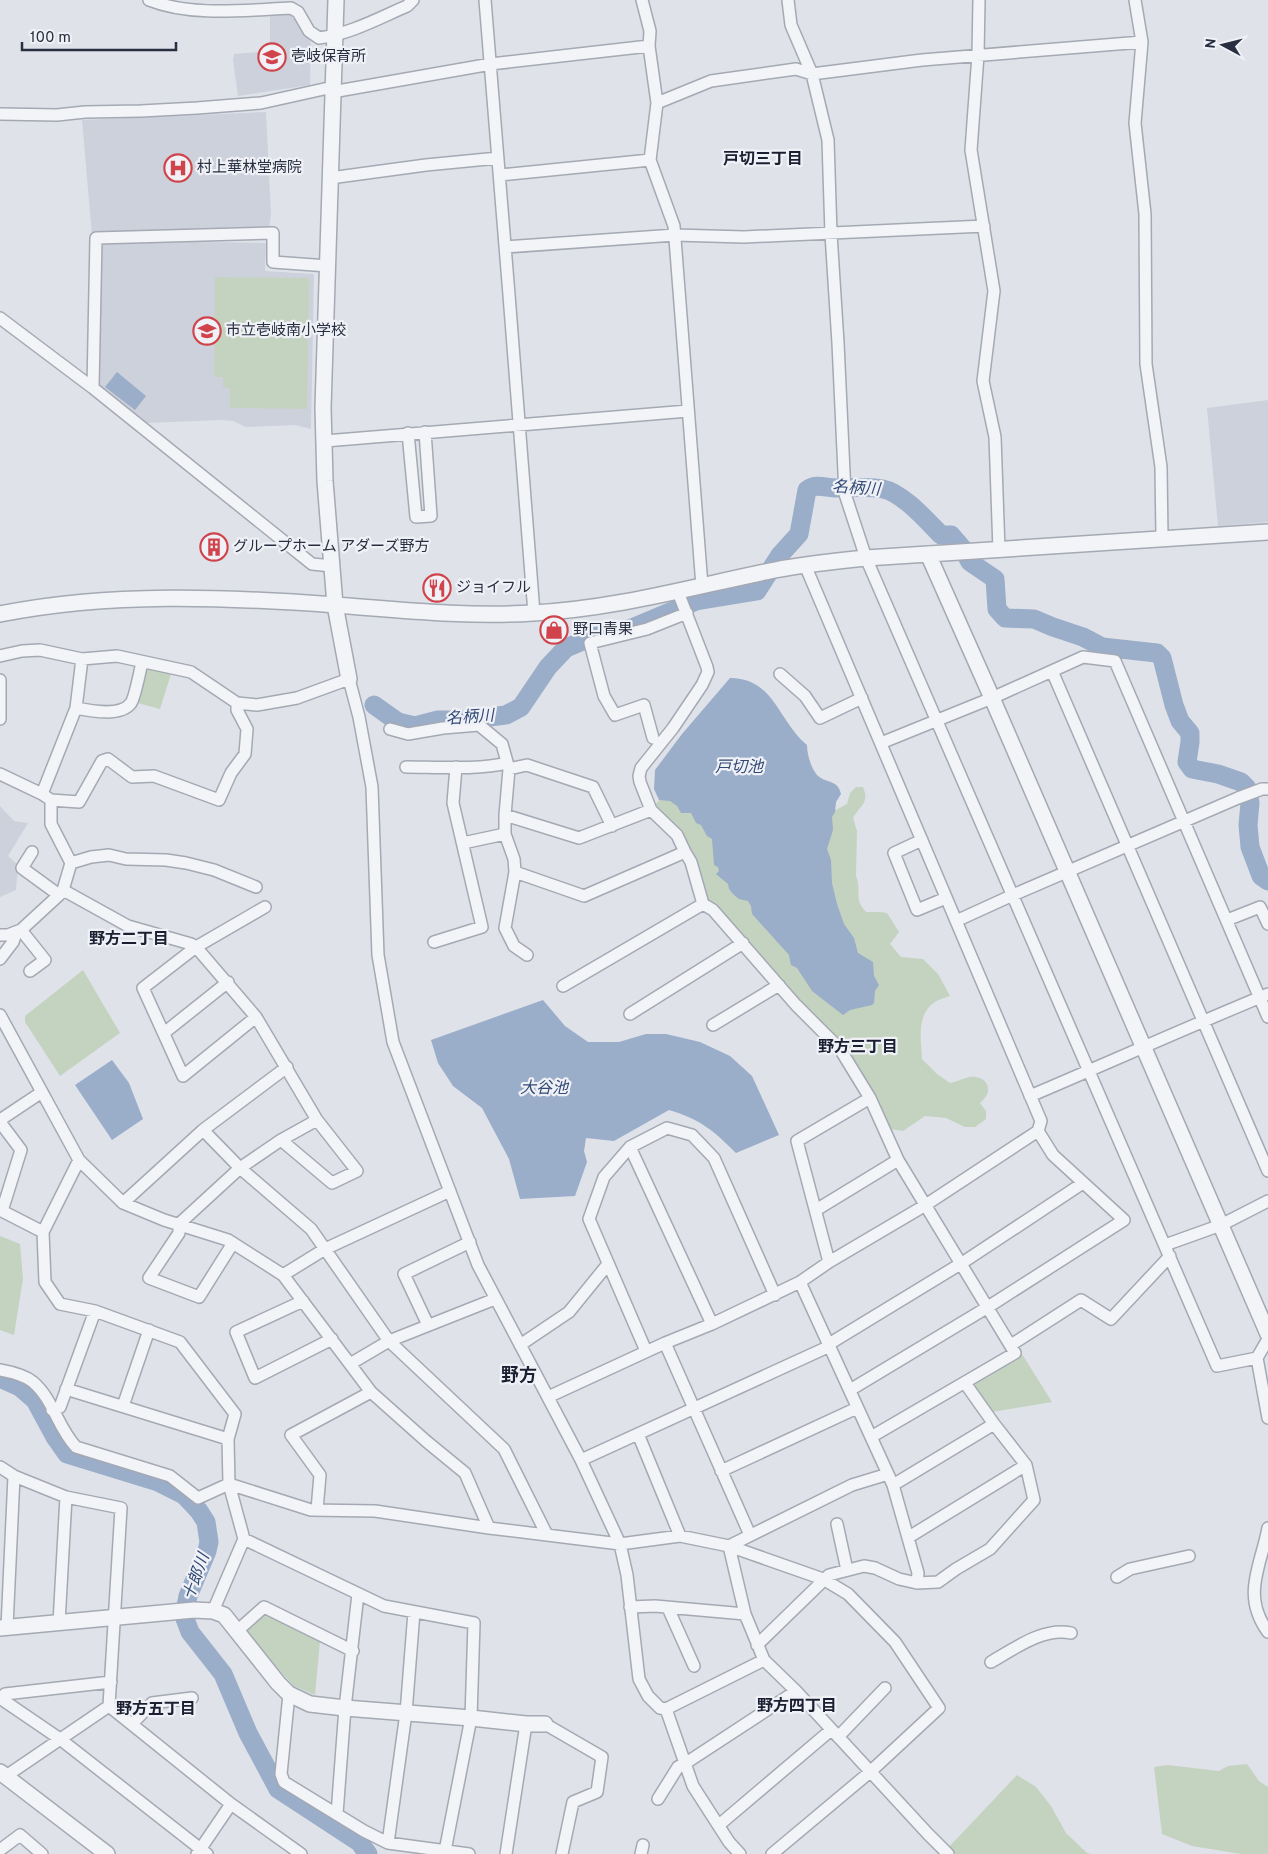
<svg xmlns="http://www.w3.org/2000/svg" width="1268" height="1854" viewBox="0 0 1268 1854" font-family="Overpass,'Noto Sans JP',sans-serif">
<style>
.built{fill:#cdd1db}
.green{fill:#c4d3c0}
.water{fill:#9aadc9}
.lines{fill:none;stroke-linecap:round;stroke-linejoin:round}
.river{stroke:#9aadc9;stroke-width:19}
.minor-casing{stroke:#a4a9b3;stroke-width:14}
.tertiary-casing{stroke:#a4a9b3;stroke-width:18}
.minor{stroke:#f2f4f7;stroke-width:11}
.tertiary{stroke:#f2f4f7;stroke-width:15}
.labels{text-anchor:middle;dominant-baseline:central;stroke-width:4.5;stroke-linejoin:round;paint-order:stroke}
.poi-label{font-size:15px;fill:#282f40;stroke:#eff1f6;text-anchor:start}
.neighbourhood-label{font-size:16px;font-weight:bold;fill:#1a2031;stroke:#eff1f6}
.water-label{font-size:16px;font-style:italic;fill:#324a75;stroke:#eff1f6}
.quarter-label{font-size:18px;font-weight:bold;fill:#1a2031;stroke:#eff1f6}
</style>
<rect width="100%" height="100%" fill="#dfe2e9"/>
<path class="built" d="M290,13L305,33L311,38L310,85L238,96L233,60L234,54L270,51V15Z
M266,112L271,215L269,229L92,235L82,120Z
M192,242L266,243L265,271L314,274L311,429L295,425L246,427L233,421L221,420L146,423L100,389L101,246L104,244Z
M1268,400V522L1218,526L1207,408Z
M0,806L14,821L28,823L8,856L18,865L16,890L0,897Z"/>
<path class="green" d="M215,277L309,278L307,409L230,408V388L223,387V377H214Z
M143,668L171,674L160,709L134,702Z
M856,787H863C870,803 860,805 853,818L857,831L856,876C862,890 853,899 866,912H880L887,913L899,932L890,944L901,957L923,959L938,974L950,996C945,998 939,999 935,1002C916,1014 921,1040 922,1059L937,1074L950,1083C957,1082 963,1078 970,1077C986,1075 996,1090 980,1103L986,1111V1119L975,1127H965L946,1118L925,1116L903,1131L889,1129L842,1046L706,901L703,891L655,805L661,798L666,796L687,807L855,954C839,922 829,891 826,854C826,841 830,825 832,812L847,804L850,793Z
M83,970L120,1033L60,1076L25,1022V1016Z
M0,1236L20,1244L23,1279L14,1335L0,1330Z
M1022,1354L1052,1402L992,1412L975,1387V1382Z
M265,1615L320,1641L315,1695L294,1686L274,1665L247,1630Z
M1247,1764L1259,1781L1268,1787V1854H1241L1192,1846L1162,1834L1154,1767L1167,1765L1219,1771L1228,1766Z
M1017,1775L1036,1787L1051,1806L1066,1833L1087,1853L1091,1854H956L948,1848Z"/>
<path class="water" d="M117,372L146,396L135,410L105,387Z
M730,678C774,678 778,721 807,745C807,754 811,768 817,775C826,784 838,779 841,794L836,802L835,812L832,817L833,830L827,849L831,860L832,883L837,904L844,924L854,938L858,953L873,962L874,976L879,985L875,991L874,1003L872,1005L850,1010L843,1015L812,991L797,968L791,965L789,955L752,914L751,906L748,901L739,899L734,895L729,889L728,884L716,874L719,871L718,867L714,865L712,839L707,836L701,825L696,823L691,813H681L677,806L670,801L659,800L654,789L655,770L682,734Z
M543,1000L565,1026L588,1042H619L646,1034H666L700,1042L730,1056L752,1076L779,1135L736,1153C714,1131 700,1119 669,1110L614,1141L586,1138L584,1151L587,1162L575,1196L520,1199L509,1159L482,1108L453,1086L438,1063L431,1040Z
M112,1060L129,1083L143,1119L112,1140L75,1085Z"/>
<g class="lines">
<path class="river" d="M374,705L398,722L415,726L438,720H463L506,715L521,707L548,667L566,648L592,637L632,628L696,601L757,591L780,555L799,534L807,490C816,483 826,488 836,488C852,488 868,486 883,489C903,493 927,521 941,535H951L963,549L970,562L995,579L997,609L1005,618L1034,619L1053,627L1083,637L1102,647L1157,653L1162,658L1174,705L1180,721L1190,733V742L1187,762L1192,769L1218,774L1241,782L1247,788L1250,803L1248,825L1250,847L1261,876L1268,881
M0,1378L20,1387L35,1400L55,1437L67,1454L158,1482L184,1495L199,1511L206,1522L209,1542L207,1551L188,1596L184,1616L190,1632L223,1674L248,1733L278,1789L359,1842L368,1854"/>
<g class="minor-casing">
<path id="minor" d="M149,0C191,17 246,10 291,8L298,12L309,31L319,38C350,34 379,18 407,6L413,0
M485,0C503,204 517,409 534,613
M642,0L650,31L649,46L657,103L650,160L674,226L702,586
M788,0L791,25L812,74L828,140L831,234L838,343L845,494L866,558L1217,1366L1257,1358
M979,0L978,55L971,150L994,291L983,381L995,437L999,550
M1135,0L1142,42L1135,123L1145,214L1146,364L1161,467L1162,538
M332,92L491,64L649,46
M657,103L711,81L796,69L812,74L922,60L1142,42
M0,114L57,115L85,112L141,111L197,108L261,103L333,87
M500,175L650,160
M330,178L426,165L498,158
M506,247L675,235L744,237L984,226
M0,318L93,388L312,564L332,566
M93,388L96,238L273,233V262L328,266
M408,433L416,517L431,516L425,432
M325,441L688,411
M678,592L707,667L708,672L702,685L673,728L641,768L639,776L640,782L651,810L677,835L685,852L691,862L703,904L713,910L796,1005L840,1049L870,1098L898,1160L1015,1353L871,1437
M0,656L22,651L40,650L82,659L117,656L191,672L237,703L257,705L297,698L349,679L359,717L372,787L378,955L393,1042L478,1265L581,1460L620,1544L627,1575L639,1679L648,1696L660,1708L666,1709L764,1660
M1052,671L1268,1171
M780,674L805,696L820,718L862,698
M0,680V719
M76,708C91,711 121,717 131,703C135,697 140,671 142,662
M390,729L408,734L443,728L479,725L502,744L509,769L505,815V834L514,859L515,872L505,928L514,946L527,955
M653,738L644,705L615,715L604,696L590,643L647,629L687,613
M881,743L992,698L1083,657L1115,661L1268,1017
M406,767C435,767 480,770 507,763
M509,769L527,765L593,787L612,826
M0,774L42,794L51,800L79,802L102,761L108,759L132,777L154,776L219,800L231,773L245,754L247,729L237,710V703
M42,794L76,708L82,659
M505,815L579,838L651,810
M922,840L894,853L917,910L946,898
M463,843L505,834
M32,852L22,868L59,895
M71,863L91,857L109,855L126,859L166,860L186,863L214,870L256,887
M515,872L584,896L685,852
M63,890L128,926L191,944L196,947L256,1017L317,1120L357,1171L332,1183L281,1140
M1227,920L1260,907L1268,924
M956,921L1013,895L1238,798L1262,789H1268
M21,930L45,960L30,971
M0,935H8L21,930L59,895L63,890L71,863L51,824V800
M434,942L482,927L453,803L456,767
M0,959L13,942L16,933
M563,986L703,904
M630,1014L743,943
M0,1015L79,1160L123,1203L164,1220L228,1240L283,1275L371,1392L426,1441L465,1473L489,1528
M256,1017L183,1076L143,988L196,947L265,907
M713,1025L779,985
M164,1033L228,982
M1030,1096C1110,1062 1188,1027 1268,994
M0,1120L42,1092
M0,1122L21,1150L2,1211
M203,1130L240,1168L311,1229L389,1341L504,1449L547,1535
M630,1147L712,1324
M79,1160L43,1232L45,1282L60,1304L95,1311L180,1342L235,1414L228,1439L229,1484L244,1539L213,1611
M123,1203L203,1130L287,1067
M0,1210L43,1232
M816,1210L898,1160
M233,1243L199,1297L149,1278L179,1233V1224L240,1168L281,1140L317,1120
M1165,1245L1221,1225L1268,1201
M829,1262L797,1141L870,1098
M283,1275L325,1249L450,1191
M800,1282L893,1485L918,1573L917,1583
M303,1301L236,1332L255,1378L332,1339
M428,1325L404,1274L470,1242
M1268,1339L1257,1358L1268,1418
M665,1343L750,1535
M829,1344L962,1263L1083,1183
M520,1345L569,1312L608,1264
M1011,1345L1081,1300L1111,1319L1170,1256
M646,1351L589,1219L604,1177L630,1147L667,1128L692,1135L714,1158L775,1295
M350,1364L389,1341L495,1299
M0,1370C11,1372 24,1375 33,1382C53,1399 58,1428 76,1447L170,1476L198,1498L229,1484L311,1510L375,1511L489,1528L620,1544L680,1536L729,1546L823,1579L848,1594L895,1642L939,1708L870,1772L772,1854
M66,1389L228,1439
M850,1390L988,1307L1124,1220L1053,1155L1038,1131
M548,1397L665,1343L712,1324L800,1282L829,1262L924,1206L1038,1131L1041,1121L805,565
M123,1406L149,1330
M52,1410L60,1407L95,1311
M638,1434L680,1536
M581,1460L830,1346
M0,1467L14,1476L66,1497L121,1508L109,1706
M721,1471L857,1408
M893,1485L994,1424
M317,1510L320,1475L291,1435L371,1392
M837,1524L847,1570
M1268,1528C1261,1566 1241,1595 1268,1632
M909,1537L1026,1465
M244,1539L384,1606L474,1623L471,1718L445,1851
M729,1546L745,1614L764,1660L796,1691L928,1834L948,1854
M729,1546L852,1485L888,1474
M1117,1577L1130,1569L1189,1556
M630,1607L655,1606L745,1614
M668,1608L694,1666
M59,1623L66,1497
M7,1627L14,1476
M237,1631L264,1607L353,1651
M757,1645L829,1575L864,1566L875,1568L899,1579L917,1583L938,1582L956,1569L990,1549L1034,1500L1026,1465L994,1424L965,1383
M991,1662C1014,1649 1043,1627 1071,1633
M289,1694L281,1774L284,1782L364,1831L388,1843L469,1854
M0,1698L60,1739L207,1854
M0,1699L5,1694L111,1682
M109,1706L231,1804L301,1854
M666,1709L693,1786L729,1842L740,1854
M132,1724L152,1703L192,1698
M545,1724L602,1757L597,1792L573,1802L562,1854
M838,1737L885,1688
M6,1776L109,1706
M658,1799L678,1767L689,1761L796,1691
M337,1814L345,1708L358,1594
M719,1825L831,1730
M388,1843L406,1713L414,1612
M0,1850L20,1835L42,1854
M197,1854L231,1804
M506,1854L526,1724
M641,1854L643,1845"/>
</g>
<g class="tertiary-casing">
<path id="tertiary" d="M336,0L323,408L325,481L335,605L349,679
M928,554L992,698L1268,1334
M0,614C111,592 225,597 336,605C402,610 468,617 533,613C616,609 695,586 775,570C805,564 836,561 866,558L1268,532
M0,1628L194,1610L213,1611L224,1615L278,1683L289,1694L310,1704L345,1708L471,1718L526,1724H545
M0,1772L107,1854"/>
</g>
<use href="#minor" class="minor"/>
<use href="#tertiary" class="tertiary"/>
</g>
<defs>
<g id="school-ring" transform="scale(1.4375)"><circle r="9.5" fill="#eff1f6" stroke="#d0434b" stroke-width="1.5"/><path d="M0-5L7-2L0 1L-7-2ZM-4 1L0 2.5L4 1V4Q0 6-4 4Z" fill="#d0434b"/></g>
<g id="hospital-ring" transform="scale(1.4375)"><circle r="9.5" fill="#eff1f6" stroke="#d0434b" stroke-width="1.5"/><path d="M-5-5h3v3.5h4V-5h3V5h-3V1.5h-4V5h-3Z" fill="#d0434b"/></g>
<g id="building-ring" transform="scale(1.4375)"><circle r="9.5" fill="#eff1f6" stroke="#d0434b" stroke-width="1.5"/><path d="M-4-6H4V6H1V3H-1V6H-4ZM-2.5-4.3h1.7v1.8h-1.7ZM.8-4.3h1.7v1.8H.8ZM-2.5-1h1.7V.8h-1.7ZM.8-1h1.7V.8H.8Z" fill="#d0434b"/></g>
<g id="restaurant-ring" transform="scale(1.4375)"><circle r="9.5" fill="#eff1f6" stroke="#d0434b" stroke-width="1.5"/><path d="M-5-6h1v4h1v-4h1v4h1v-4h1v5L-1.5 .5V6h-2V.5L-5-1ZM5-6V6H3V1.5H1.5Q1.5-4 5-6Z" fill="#d0434b"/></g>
<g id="shop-ring" transform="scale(1.4375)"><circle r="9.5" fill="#eff1f6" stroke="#d0434b" stroke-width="1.5"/><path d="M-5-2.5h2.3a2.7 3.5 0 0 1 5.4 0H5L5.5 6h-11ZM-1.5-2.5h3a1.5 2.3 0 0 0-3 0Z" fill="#d0434b"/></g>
</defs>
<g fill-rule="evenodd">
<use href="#school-ring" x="272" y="57"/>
<use href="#hospital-ring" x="178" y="168"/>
<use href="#school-ring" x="207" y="331"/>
<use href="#building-ring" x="214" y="547"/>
<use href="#restaurant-ring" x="437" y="588"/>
<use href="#shop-ring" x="554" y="630"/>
</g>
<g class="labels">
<g class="poi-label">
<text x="291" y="57">壱岐保育所</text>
<text x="197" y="168">村上華林堂病院</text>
<text x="226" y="331">市立壱岐南小学校</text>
<text x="233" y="547">グループホーム アダーズ野方</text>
<text x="456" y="588">ジョイフル</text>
<text x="573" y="630">野口青果</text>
</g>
<g class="neighbourhood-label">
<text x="763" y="160">戸切三丁目</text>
<text x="129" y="940">野方二丁目</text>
<text x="858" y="1048">野方三丁目</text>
<text x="797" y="1707">野方四丁目</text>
<text x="156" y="1710">野方五丁目</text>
</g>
<g class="water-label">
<text transform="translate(856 489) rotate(4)">名柄川</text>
<text transform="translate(470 718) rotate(-4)">名柄川</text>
<text x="739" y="768">戸切池</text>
<text x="544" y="1089">大谷池</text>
<text transform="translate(197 1577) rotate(-70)">十郎川</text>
</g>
<g class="quarter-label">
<text x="519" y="1376">野方</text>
</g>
</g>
<g transform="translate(1223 45) rotate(277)" stroke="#eff1f6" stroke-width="4" paint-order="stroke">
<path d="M0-4L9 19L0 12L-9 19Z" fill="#282f40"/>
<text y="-8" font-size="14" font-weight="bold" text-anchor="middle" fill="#282f40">N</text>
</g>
<path d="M22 42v8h154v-8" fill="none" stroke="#282f40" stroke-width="2.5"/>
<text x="30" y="42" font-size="15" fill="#282f40" stroke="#eff1f6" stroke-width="4" paint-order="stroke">100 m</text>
</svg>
